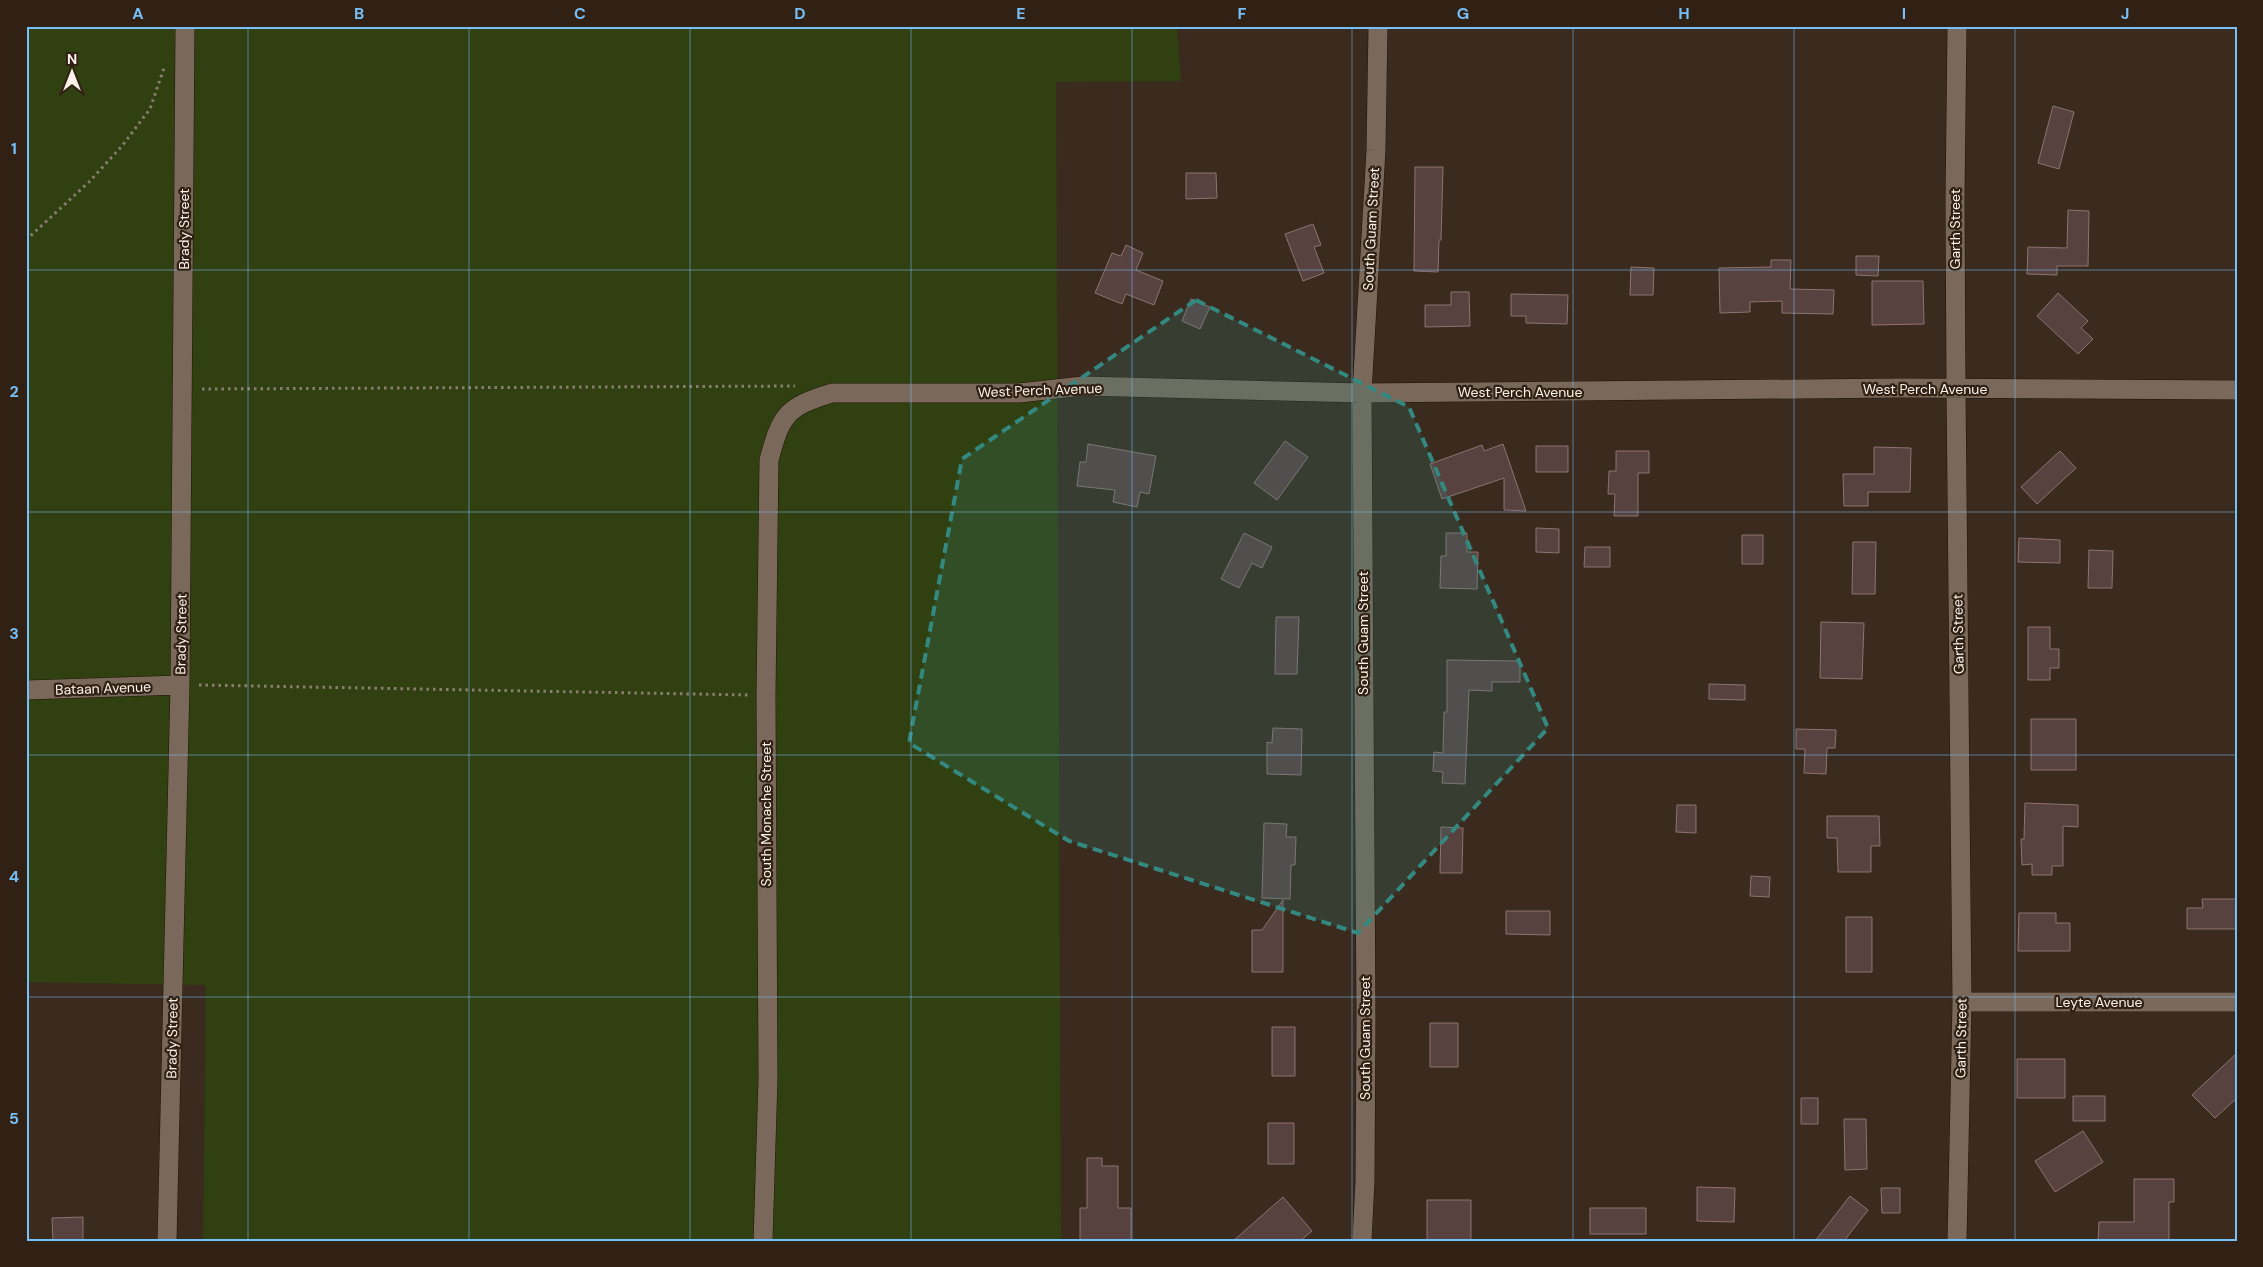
<svg xmlns="http://www.w3.org/2000/svg" width="2263" height="1267" viewBox="0 0 2263 1267" font-family="'DM Sans',sans-serif">
<style>
.green{fill:#314010}
.building{fill:#584240;stroke:#8c7371}
.lines{fill:none;stroke-linecap:round;stroke-linejoin:round}
.street-casing{stroke:#211307;stroke-width:20}
.path{stroke:#8a7d72;stroke-width:3;stroke-dasharray:2.5 4;stroke-linecap:butt}
.street{stroke:#7a695a;stroke-width:19}
.marked{fill:#338980;fill-opacity:0.2;stroke:#338980;stroke-width:4;stroke-dasharray:10 6;stroke-linejoin:round}
.grid{fill:none;stroke:#77bff7;stroke-width:1;stroke-opacity:0.55}
.labels{text-anchor:middle;dominant-baseline:central;stroke-width:4.5;stroke-linejoin:round;paint-order:stroke}
.street-label{font-size:14px;fill:#fcf2e9;stroke:#302114}
.neatline{fill:none;stroke:#77bff7;stroke-width:2}
.grid-label{font-size:16px;text-anchor:middle;font-weight:bold;fill:#77bff7}
</style>
<rect width="100%" height="100%" fill="#3a2b1e"/>
<path class="green" d="M26,26H1177L1181,81L1056,82L1061,1241H203L206,985L26,982Z"/>
<path class="building" d="M2053,106L2074,112L2059,169L2038,163Z
M1415,167H1443L1441,240H1439L1438,272L1414,271Z
M1186,173H1216L1217,198L1186,199Z
M2068,210L2089,211L2088,266H2057V275L2027,274L2028,247L2067,248Z
M1313,224L1321,245L1314,247L1324,273L1303,281L1285,234Z
M1126,245L1143,253L1136,270L1163,281L1154,305L1126,294L1122,304L1095,293L1112,253L1121,256Z
M1856,256H1879L1878,276L1856,275Z
M1771,260H1791L1790,289L1834,290L1833,314L1782,313V301L1750,302V312L1720,313L1719,268L1771,267Z
M1631,267L1654,268L1653,295H1630Z
M1872,281H1923L1924,324L1872,325Z
M1451,292H1469L1470,326L1425,327V305H1451Z
M2058,293L2088,321L2081,328L2093,339L2078,354L2037,316Z
M1511,294L1568,295L1567,324L1526,323V316H1511Z
M1191,299L1210,307L1200,329L1182,321Z
M1285,441L1308,457L1277,500L1254,483Z
M1088,444L1156,456L1149,494L1140,492L1137,507L1113,502L1115,490L1077,486L1080,462H1086Z
M1503,444L1526,511L1504,510V478L1442,499L1430,464L1482,445L1484,451Z
M1536,446H1568V472H1536Z
M1874,447L1911,448L1910,492H1868V506H1844L1843,474H1874Z
M1616,451H1649V473H1638V516H1614L1615,494H1608L1609,471H1616Z
M2060,451L2076,468L2037,504L2021,487Z
M1536,528L1559,529V553L1536,552Z
M1244,533L1272,547L1262,568L1252,563L1239,588L1221,579Z
M1446,533H1467V552H1478L1477,589L1440,588L1441,556H1446Z
M1742,535H1763V564H1742Z
M2019,538L2060,540V563L2018,562Z
M1853,542H1876L1875,594H1852Z
M1585,547H1610V567H1584Z
M2089,550L2113,551L2112,588H2088Z
M1276,617H1299L1297,674H1275Z
M1821,622L1864,623L1862,679L1820,678Z
M2028,627H2050V649H2059V668H2050V680H2028Z
M1447,660L1520,661V682H1492V691L1469,690L1465,784L1442,783L1443,772L1433,771L1434,752L1443,753L1444,712H1447Z
M1709,684L1745,685V700L1709,699Z
M2031,719H2076V770H2031Z
M1273,728L1302,729L1301,775L1267,774V742L1272,743Z
M1796,729L1836,730L1835,748H1827L1826,774L1804,773L1805,749H1796Z
M2025,803L2078,805V827L2063,826V866H2052V875H2032V864L2022,865L2021,839H2024Z
M1677,805H1696V833L1676,832Z
M1827,816H1879L1880,846H1871V872H1838L1837,838H1827Z
M1264,823L1287,824L1286,837H1296L1295,865H1291L1290,899L1262,898Z
M1441,827L1463,828L1462,873H1440Z
M1751,876L1770,877L1769,897L1750,896Z
M2202,899H2237V929H2187V908H2203Z
M1283,900V972H1252V930H1262Z
M1506,911H1550V935L1506,934Z
M2019,913H2056V923H2070V951H2018Z
M1846,917H1872V972H1846Z
M1430,1023H1458V1067H1430Z
M1272,1027H1295V1076H1272Z
M2237,1053V1098L2215,1118L2192,1095Z
M2017,1059H2065V1098H2017Z
M2073,1096H2105V1121H2073Z
M1801,1098H1818V1124H1801Z
M1844,1119H1866L1867,1169L1845,1170Z
M1268,1123H1294V1164H1268Z
M2083,1131L2103,1162L2055,1192L2035,1161Z
M1087,1158H1102V1166H1118V1208H1131V1241H1080V1208H1087Z
M2134,1179H2174V1202H2169V1241H2098L2099,1222H2134Z
M1697,1187L1735,1188L1734,1222L1697,1221Z
M1881,1188H1900V1213H1882Z
M1850,1196L1868,1210L1844,1241H1815Z
M1283,1197L1312,1231L1300,1241H1233Z
M1427,1200H1471V1241H1427Z
M1590,1208H1646V1234H1590Z
M83,1217V1241H53L52,1218Z"/>
<g class="lines">
<g class="street-casing">
<path id="street" d="M26,690L180,685
M1962,1002H2237
M167,1241L180,685L185,26
M763,1241L768,1079L766,696L769,460C781,415 786,407 832,393H1019L1083,386L1362,393L1901,388L2237,390
M1362,1241L1365,1181L1366,1017L1362,393L1376,150L1378,26
M1957,1241L1962,1002L1956,389L1955,200L1957,26"/>
</g>
<path class="path" d="M26,240L89,182L122,146L150,109L165,65
M202,389L795,386
M199,685L748,695"/>
<use href="#street" class="street"/>
</g>
<path class="marked" d="M1196,300L1409,407L1548,728L1358,933L1069,841L909,743L962,459Z"/>
<path class="grid" d="M248,26V1241M469,26V1241M690,26V1241M911,26V1241M1132,26V1241M1352,26V1241M1573,26V1241M1794,26V1241M2015,26V1241M26,270H2237M26,512H2237M26,755H2237M26,997H2237"/>
<g class="labels">
<g class="street-label">
<text transform="translate(184 229) rotate(-90)">Brady Street</text>
<text transform="translate(1371 229) rotate(-87)">South Guam Street</text>
<text transform="translate(1955 229) rotate(-90)">Garth Street</text>
<text x="1925" y="389">West Perch Avenue</text>
<text transform="translate(1040 390) rotate(-2)">West Perch Avenue</text>
<text x="1520" y="392">West Perch Avenue</text>
<text transform="translate(1363 633) rotate(-90)">South Guam Street</text>
<text transform="translate(181 634) rotate(-89)">Brady Street</text>
<text transform="translate(1958 634) rotate(-91)">Garth Street</text>
<text transform="translate(103 688) rotate(-2)">Bataan Avenue</text>
<text transform="translate(766 814) rotate(-90)">South Monache Street</text>
<text x="2099" y="1002">Leyte Avenue</text>
<text transform="translate(172 1038) rotate(-89)">Brady Street</text>
<text transform="translate(1365 1038) rotate(-90)">South Guam Street</text>
<text transform="translate(1961 1038) rotate(-89)">Garth Street</text>
</g>
</g>
<rect width="2263" height="1267" fill="none" stroke="#302114" stroke-width="55"/>
<g transform="translate(72 72)" stroke="#302114" stroke-width="4" paint-order="stroke">
<path d="M0-4L9 19L0 12L-9 19Z" fill="#fcf2e9"/>
<text y="-8" font-size="14" font-weight="bold" text-anchor="middle" fill="#fcf2e9">N</text>
</g>
<rect x="28" y="28" width="2208" height="1212" class="neatline"/>
<g class="grid-label">
<text x="138" y="19">A</text>
<text x="359" y="19">B</text>
<text x="580" y="19">C</text>
<text x="800" y="19">D</text>
<text x="1021" y="19">E</text>
<text x="1242" y="19">F</text>
<text x="1463" y="19">G</text>
<text x="1684" y="19">H</text>
<text x="1904" y="19">I</text>
<text x="2125" y="19">J</text>
<text x="14" y="154">1</text>
<text x="14" y="397">2</text>
<text x="14" y="639">3</text>
<text x="14" y="882">4</text>
<text x="14" y="1124">5</text>
</g>
</svg>
